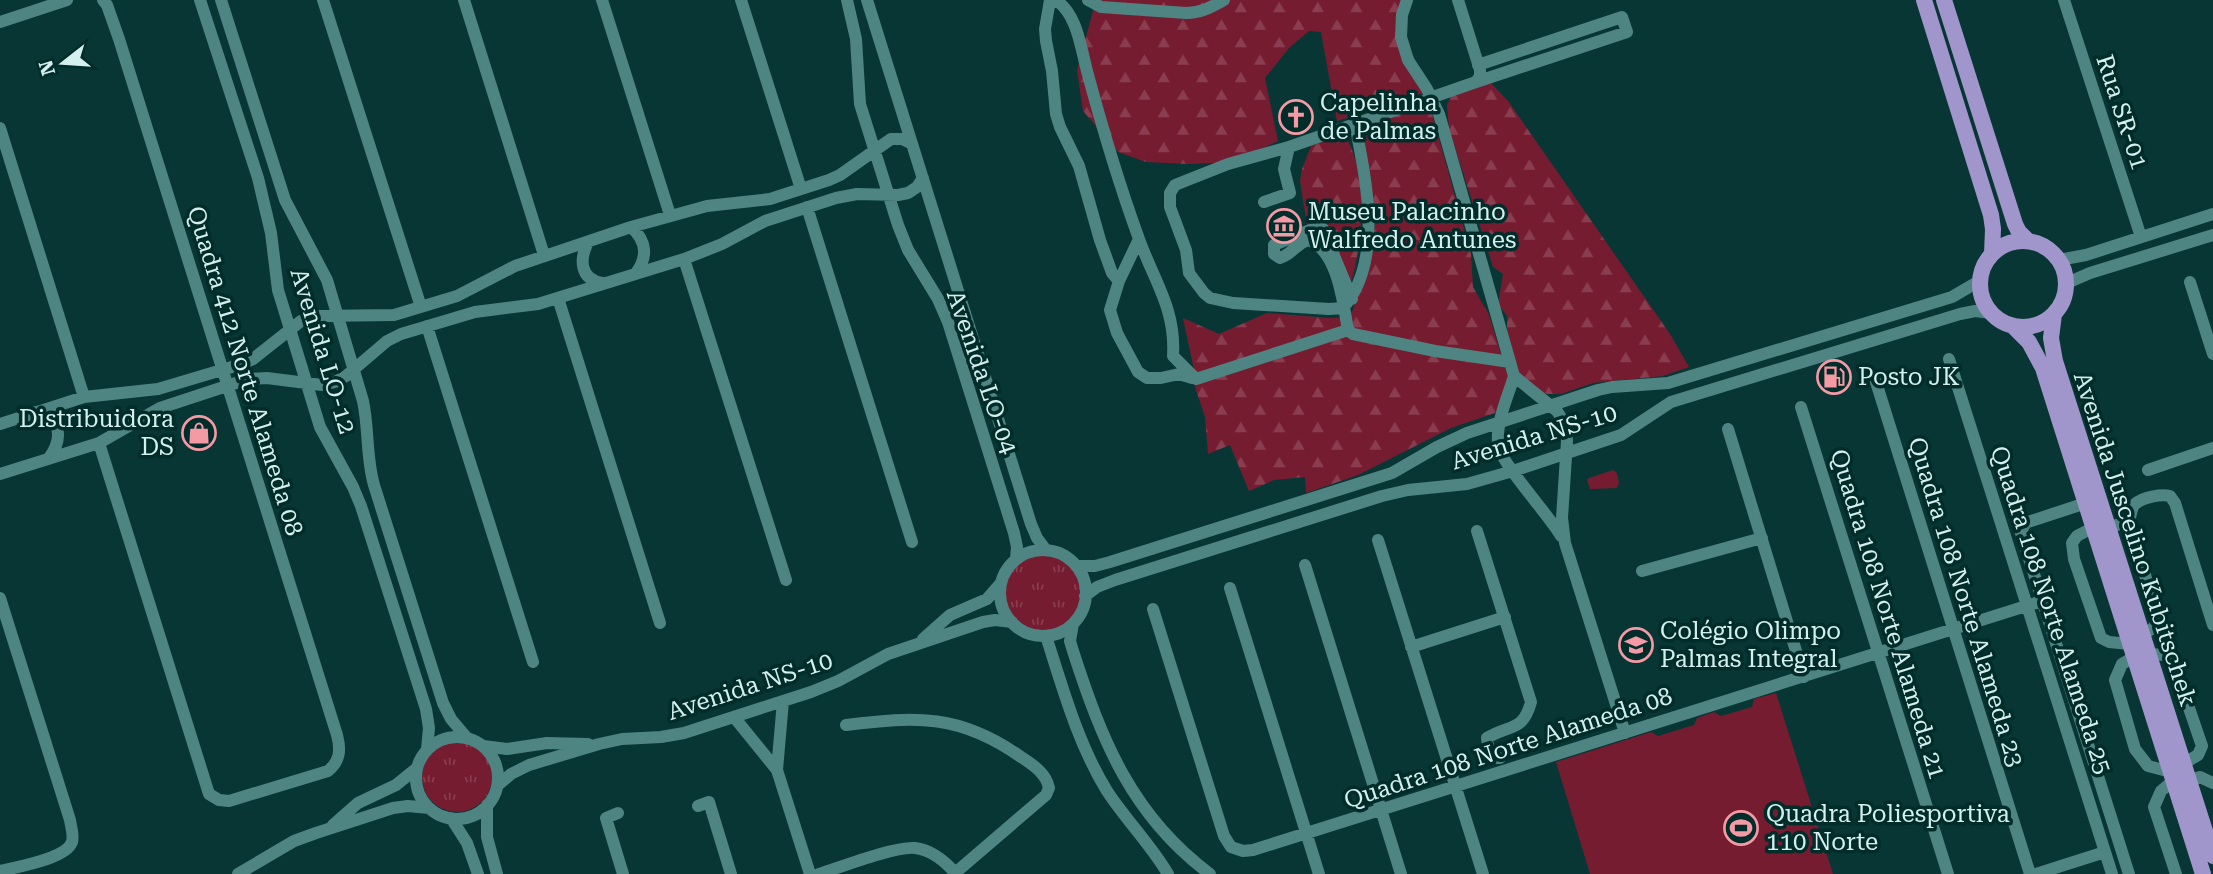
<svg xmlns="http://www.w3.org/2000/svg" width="2213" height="874" viewBox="0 0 2213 874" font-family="'Roboto Serif',serif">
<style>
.grass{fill:url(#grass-tufts)}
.forest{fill:url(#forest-firs)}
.park{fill:#761c31}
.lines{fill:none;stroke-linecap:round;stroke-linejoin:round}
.minor{stroke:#4e8583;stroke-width:12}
.major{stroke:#a196cc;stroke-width:16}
.labels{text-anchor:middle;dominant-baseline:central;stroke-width:7;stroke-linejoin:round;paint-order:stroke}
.poi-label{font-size:24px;fill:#d4f0ee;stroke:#002c2a;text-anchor:start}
.street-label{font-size:24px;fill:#d4f0ee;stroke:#002c2a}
</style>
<defs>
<pattern id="grass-tufts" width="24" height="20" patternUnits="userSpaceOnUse" patternTransform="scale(1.75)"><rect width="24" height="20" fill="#761c31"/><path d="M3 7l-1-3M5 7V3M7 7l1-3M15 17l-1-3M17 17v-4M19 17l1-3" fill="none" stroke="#893d4f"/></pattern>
<pattern id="forest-firs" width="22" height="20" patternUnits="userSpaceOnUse" patternTransform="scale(1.75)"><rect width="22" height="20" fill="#761c31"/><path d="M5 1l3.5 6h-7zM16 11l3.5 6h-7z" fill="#893d4f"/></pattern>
</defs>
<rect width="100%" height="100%" fill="#083634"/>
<path class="grass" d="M1005 593a38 38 0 1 1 76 0a38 38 0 1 1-76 0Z
M422 777a35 35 0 1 1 70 0a35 35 0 1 1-70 0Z"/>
<path class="forest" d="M1096,0H1406L1400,15L1425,93L1337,121L1321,32L1309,31L1289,48L1265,78L1278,141L1233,162L1188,164L1146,162L1118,152L1083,111L1077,70Z
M1489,81L1508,101L1670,334L1689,367L1663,376L1593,383L1561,394H1547L1528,386L1518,372L1507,330V316L1498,304L1503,274L1493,267L1449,129L1447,105L1451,97Z
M1428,99L1471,254L1473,287L1489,315L1510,383L1495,413L1451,428L1358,475L1306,493L1305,477L1274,480L1249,491L1230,445L1208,454L1205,417L1194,384L1196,379L1183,318L1219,334L1267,313L1330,318L1350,317L1365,277L1375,224L1362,145L1369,123Z
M1344,134C1369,172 1363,241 1351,283L1329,233L1307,225L1300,181L1302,169L1311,146Z"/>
<path class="park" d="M1613,470L1617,473L1619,483L1617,488L1590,489L1587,480L1589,478Z
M1776,693L1833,874H1590L1556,762L1651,732L1658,736L1694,725L1697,718L1714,712L1721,716L1752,707L1754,699Z"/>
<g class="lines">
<path class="minor" d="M200,0L258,178L271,233L278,290L320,427L353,487L361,506L426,709L429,728L427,749
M221,0L285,200L327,280L363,401C369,429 366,457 374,485L443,703L451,719L467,738
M323,0L421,307
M464,0L544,255
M602,0L670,215
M741,0L801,189
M847,0L856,39L860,104L898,225L908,250L938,299L948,322L1014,533L1017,547L1016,559
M867,0L1031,524L1037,538L1046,550
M1050,0L1045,29L1046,41L1052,71L1056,114L1060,127L1079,166L1100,240L1112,273L1119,281
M1055,0C1077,12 1081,49 1087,71C1102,127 1119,184 1139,239C1154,281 1176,309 1173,356L1196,379L1348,330
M1088,0L1101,7L1186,13C1201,13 1211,7 1224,0
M1407,0L1402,15L1401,37L1408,60L1427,89L1439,114L1514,376
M2064,0L2141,237
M0,22L67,0
M1476,82L1627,32L1622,17L1478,65
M1355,124C1366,180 1384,261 1343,308L1329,309L1233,303L1210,298L1204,293L1189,273L1186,250L1170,207V193L1175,185L1228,164L1289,147L1476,82L1480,76V70L1458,0
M0,128L84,397
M1264,202L1290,193L1284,169L1289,147
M807,207L912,542
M631,227C647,241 648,257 636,273
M1139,239L1119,281L1110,310L1117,333L1138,372L1147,378H1161L1179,374L1192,378
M588,242C579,260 580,279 602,283
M684,259L786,580
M2059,260L2086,255L2213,214
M2190,282L2213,354
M2067,283L2090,273L2213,235
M558,298L660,623
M1352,299L1323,229L1310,230L1274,245V254L1280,258C1291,255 1296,244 1308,240C1338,250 1343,303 1348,330L1353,334L1435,351L1510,362
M427,326L533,662
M1949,359L2112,874
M1514,376L1557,411L1566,426L1567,441L1562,518L1565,543L1625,733
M1514,376C1508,397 1496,421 1498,444C1499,461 1549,515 1561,536
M1876,382L2030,874
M1801,407L1948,874
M36,412C62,418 63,439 49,458
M0,424L84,397L158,389L242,364L253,359L301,321L317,316L394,315L457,296L515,266L631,227L707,206L770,199L829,180L840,175L891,139H902L912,144
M1728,429L1804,677
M99,443L209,794L219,800L229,801L328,771C340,761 341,750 337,735L119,39L107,5L103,0
M2148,470L2213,448
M0,474L99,443L160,408L248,379L267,378L322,385L335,382L346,376L387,341L401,334L475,312L538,304L684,259L722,244L765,221L836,198L857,194L898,195L908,193L917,187L923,178
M2086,503L2025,523L2021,533L2129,874
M2124,523L2133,531L2157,618C2157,628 2150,630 2142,634
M2094,527L2077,536L2072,543L2074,559L2101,638L2109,642L2130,644
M2108,528L2129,521C2131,516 2131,508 2135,504C2143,497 2161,494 2170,496L2175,503L2213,625
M1477,531L1531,702C1523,732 1510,724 1487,738L1489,752L1496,758H1500
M1378,540L1483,874
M1000 593a43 43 0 1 1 86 0a43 43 0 1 1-86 0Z
M1305,565L1401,874
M1076,566H1095L1110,562L1392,473L1437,447L1467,433L1598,390L1612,387L1668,383L1952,297L1981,280
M1642,571L1762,538
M1230,588L1319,874
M1085,596L1097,587L1115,580L1382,496L1408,490L1467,484L1513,471L1621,435L1671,402L1960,314L1975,311L1991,313
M0,598L70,820C71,827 74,835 72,842C66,859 17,867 0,871
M1153,609L1224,836L1231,847L1243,851L1253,850L2042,601
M1073,624L1070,641L1073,651C1102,741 1132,816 1210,874
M1046,636C1063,689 1078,744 1107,791C1126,820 1151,845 1168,874
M923,639L950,615L987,599L1001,583
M1411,647L1505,617
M2148,654L2166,655L2174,664L2202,746L2198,755L2183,764
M2134,657L2122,664L2115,680L2135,749L2148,766L2171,772
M734,717L777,770L810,874
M846,725C917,716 960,714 1021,757C1033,765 1046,773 1049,788L1046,795L955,873
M416 778a41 41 0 1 1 82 0a41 41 0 1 1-82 0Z
M483,746L507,749L547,743L588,744
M777,770L783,701
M2174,780L2161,791L2154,807L2176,874
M2188,781L2200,777L2213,783
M497,786L511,774L529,765L599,744L622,739L661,737L684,733L811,692L838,681L888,654L983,622L995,620L1012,622
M487,805V837L497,874
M698,806L709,802L731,874
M618,813L606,818L623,874
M451,818L467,843L478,874
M333,825L358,803L396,785L417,768
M238,874L294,841L316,833L393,808L408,806L429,808
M819,874C841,867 895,846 915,848C932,850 945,861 956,874
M2036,874L2105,852"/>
<path class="major" d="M1924,0L1991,215L1993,229L1992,254
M1944,0L2015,224L2019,232L2028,241
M1980 284a43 43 0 1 1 86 0a43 43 0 1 1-86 0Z
M2054,314L2051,338L2055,361L2213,856
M2013,326L2029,342L2043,368L2203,874"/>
</g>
<defs>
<g id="church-ring" transform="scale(1.75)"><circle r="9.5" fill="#002c2a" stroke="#f49aa5" stroke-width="1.5"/><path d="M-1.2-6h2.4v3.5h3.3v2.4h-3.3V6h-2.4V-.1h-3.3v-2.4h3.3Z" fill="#f49aa5"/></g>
<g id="museum-ring" transform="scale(1.75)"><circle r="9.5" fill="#002c2a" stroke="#f49aa5" stroke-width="1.5"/><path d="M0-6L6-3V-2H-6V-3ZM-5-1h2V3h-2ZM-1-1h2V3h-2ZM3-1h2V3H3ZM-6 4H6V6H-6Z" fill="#f49aa5"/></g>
<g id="fuel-ring" transform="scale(1.75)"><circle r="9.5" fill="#002c2a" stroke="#f49aa5" stroke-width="1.5"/><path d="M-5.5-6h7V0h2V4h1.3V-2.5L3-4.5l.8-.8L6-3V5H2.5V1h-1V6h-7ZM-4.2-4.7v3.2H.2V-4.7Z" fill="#f49aa5"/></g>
<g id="shop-ring" transform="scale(1.75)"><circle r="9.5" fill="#002c2a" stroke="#f49aa5" stroke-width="1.5"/><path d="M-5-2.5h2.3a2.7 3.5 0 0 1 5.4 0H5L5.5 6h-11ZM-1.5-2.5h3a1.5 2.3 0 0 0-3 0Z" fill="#f49aa5"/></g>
<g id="school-ring" transform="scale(1.75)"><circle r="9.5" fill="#002c2a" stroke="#f49aa5" stroke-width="1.5"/><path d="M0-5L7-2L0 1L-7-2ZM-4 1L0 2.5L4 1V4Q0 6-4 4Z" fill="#f49aa5"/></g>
<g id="stadium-ring" transform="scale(1.75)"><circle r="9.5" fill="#002c2a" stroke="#f49aa5" stroke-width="1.5"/><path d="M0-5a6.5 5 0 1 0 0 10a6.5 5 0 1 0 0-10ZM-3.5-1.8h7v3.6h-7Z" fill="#f49aa5"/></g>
</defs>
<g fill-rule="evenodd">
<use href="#church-ring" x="1296" y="117"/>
<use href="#museum-ring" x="1284" y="226"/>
<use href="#fuel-ring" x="1834" y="377"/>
<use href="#shop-ring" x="199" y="433"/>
<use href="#school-ring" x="1636" y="645"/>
<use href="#stadium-ring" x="1741" y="828"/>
</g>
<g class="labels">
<g class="poi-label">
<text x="1320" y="103">Capelinha<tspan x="1320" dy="28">de Palmas</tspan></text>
<text x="1308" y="212">Museu Palacinho<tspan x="1308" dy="28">Walfredo Antunes</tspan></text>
<text x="1858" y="377">Posto JK</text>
<text x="174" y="419" text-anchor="end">Distribuidora<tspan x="174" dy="28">DS</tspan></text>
<text x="1660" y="631">Colégio Olimpo<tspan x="1660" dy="28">Palmas Integral</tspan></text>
<text x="1766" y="814">Quadra Poliesportiva<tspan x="1766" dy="28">110 Norte</tspan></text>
</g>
<g class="street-label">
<text transform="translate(2122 112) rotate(72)">Rua SR-01</text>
<text transform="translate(323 351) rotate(73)">Avenida LO-12</text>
<text transform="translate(245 371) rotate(73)">Quadra 412 Norte Alameda 08</text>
<text transform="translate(982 372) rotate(71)">Avenida LO-04</text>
<text transform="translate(1534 437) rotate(-17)">Avenida NS-10</text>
<text transform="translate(2135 539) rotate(72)">Avenida Juscelino Kubitschek</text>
<text transform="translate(1966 602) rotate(73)">Quadra 108 Norte Alameda 23</text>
<text transform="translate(2051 610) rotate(72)">Quadra 108 Norte Alameda 25</text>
<text transform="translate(1888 614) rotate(73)">Quadra 108 Norte Alameda 21</text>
<text transform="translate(750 686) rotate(-18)">Avenida NS-10</text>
<text transform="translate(1508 748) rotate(-18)">Quadra 108 Norte Alameda 08</text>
</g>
</g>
<g transform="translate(63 63) rotate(253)" stroke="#002c2a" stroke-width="5" paint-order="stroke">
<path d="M0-5L12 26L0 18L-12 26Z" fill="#d4f0ee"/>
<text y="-10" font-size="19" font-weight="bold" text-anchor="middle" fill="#d4f0ee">N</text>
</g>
</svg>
